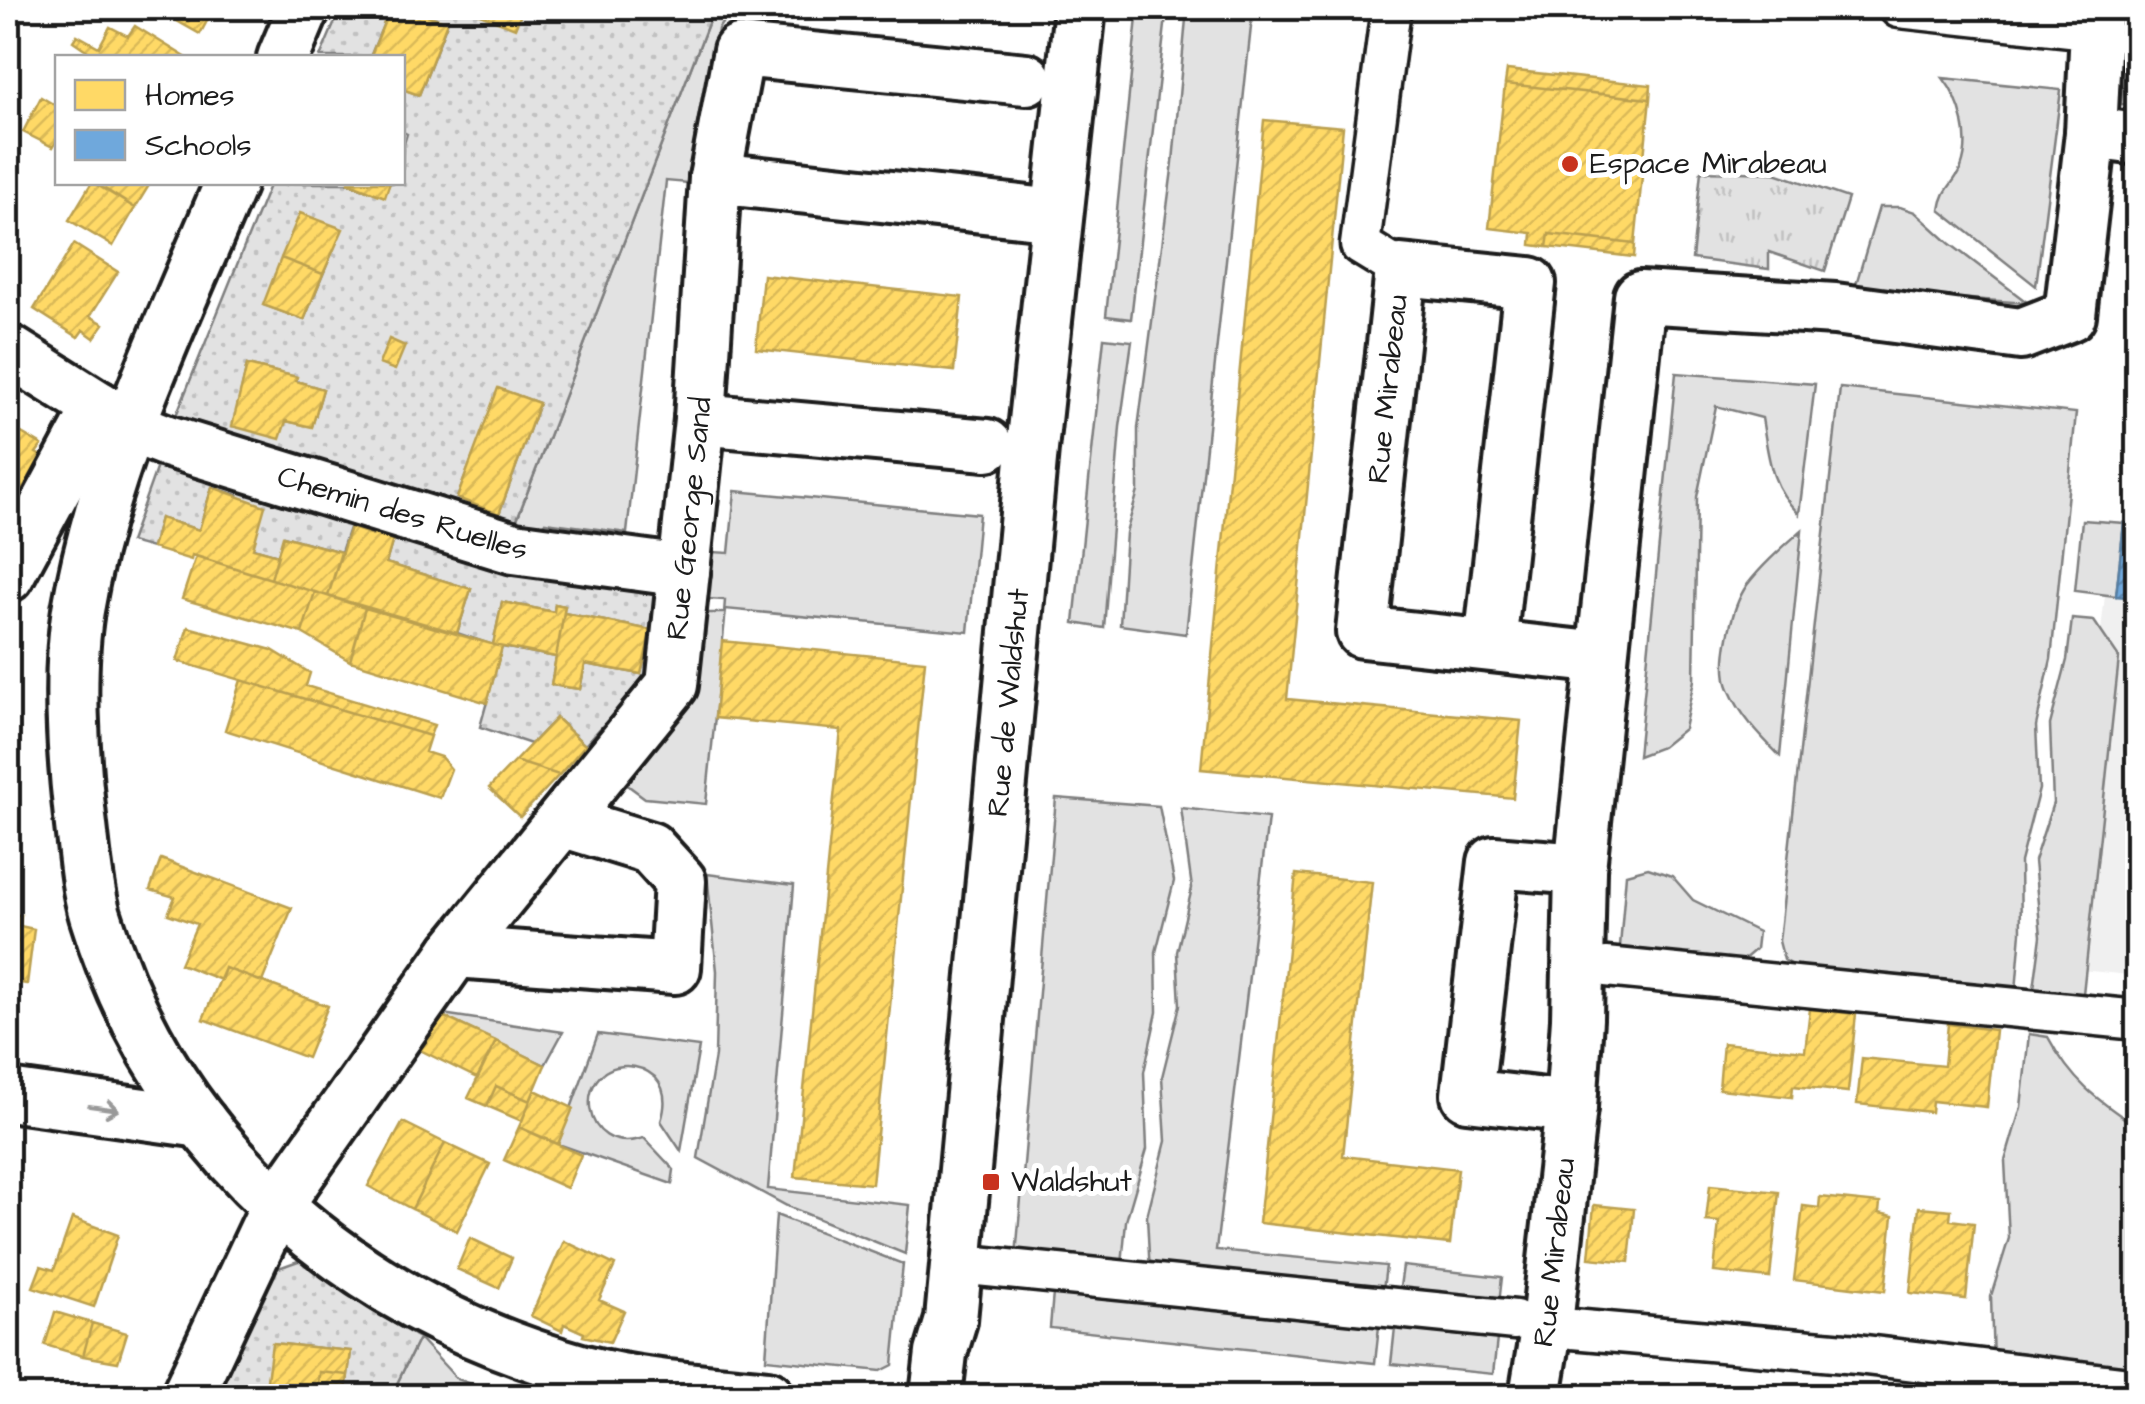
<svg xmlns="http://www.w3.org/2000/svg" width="2145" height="1404" viewBox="0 0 2145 1404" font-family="'Architects Daughter',sans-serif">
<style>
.built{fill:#f0f0f0}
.grass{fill:#e2e2e2;stroke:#7f7f7f;stroke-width:2.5}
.park{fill:url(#park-tufts);stroke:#7f7f7f;stroke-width:2.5}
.garden{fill:url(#garden-dots);stroke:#7f7f7f;stroke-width:2.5;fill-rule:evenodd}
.homes{fill:url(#homes-hatch);stroke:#bba050;stroke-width:2.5}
.schools{fill:url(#schools-hatch);stroke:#567ea2;stroke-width:2.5}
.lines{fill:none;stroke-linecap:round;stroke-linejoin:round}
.pedestrian-casing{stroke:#1c1c1c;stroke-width:45}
.minor-casing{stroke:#1c1c1c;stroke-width:58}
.pedestrian{stroke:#fff;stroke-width:38}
.minor{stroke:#fff;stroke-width:50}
.oneway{stroke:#999}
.poi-dot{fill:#c8321e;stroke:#fff;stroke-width:4}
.labels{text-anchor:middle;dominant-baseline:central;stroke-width:10;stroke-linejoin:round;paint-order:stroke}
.poi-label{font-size:30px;fill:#1c1c1c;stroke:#fff;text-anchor:start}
.street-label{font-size:30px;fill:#1c1c1c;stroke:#fff}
</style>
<defs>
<pattern id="park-tufts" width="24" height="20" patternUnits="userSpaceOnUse" patternTransform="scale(2.5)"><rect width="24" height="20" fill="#e2e2e2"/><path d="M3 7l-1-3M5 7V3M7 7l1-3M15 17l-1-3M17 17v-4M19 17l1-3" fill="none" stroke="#c1c1c1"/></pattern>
<pattern id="garden-dots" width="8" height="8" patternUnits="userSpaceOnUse" patternTransform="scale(2.5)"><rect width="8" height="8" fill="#e2e2e2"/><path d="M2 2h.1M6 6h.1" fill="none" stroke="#c1c1c1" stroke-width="1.8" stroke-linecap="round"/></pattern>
<pattern id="homes-hatch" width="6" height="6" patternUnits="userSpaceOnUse" patternTransform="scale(2.5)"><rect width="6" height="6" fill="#ffd966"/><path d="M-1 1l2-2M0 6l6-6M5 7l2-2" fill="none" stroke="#daba58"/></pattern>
<pattern id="schools-hatch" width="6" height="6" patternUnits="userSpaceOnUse" patternTransform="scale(2.5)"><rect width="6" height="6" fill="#6fa8dc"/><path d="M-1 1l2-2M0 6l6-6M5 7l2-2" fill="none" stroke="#5a88b2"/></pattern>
</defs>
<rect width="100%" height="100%" fill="#fff"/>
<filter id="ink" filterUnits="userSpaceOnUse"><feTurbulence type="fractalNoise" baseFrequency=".01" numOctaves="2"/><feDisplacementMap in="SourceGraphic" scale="20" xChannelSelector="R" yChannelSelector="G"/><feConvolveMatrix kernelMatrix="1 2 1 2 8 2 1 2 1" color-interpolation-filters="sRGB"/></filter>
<g filter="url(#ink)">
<path class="built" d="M2124,523L2137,525V976L2063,968L2105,595L2116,596Z"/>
<path class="grass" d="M714,8H791L790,20L727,16L718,29L699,184L666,181L627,533L545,522L542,537L512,532Z
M1138,8H1167L1131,319L1106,316Z
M1187,8H1253L1186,634L1120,625L1126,533L1138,491V428L1173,162Z
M2137,17V105L2121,104L2131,18Z
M1943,78L2061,90L2036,286L1940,210C1943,188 1953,186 1961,168C1972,139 1961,101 1943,78Z
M1879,207H1900L1915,212L1949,243L2028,303L1854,291Z
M1104,338L1132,341L1120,427L1104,628L1074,623Z
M1676,373L1815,384L1799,514C1769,484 1769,458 1762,418L1716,406L1697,497L1694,680L1684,729L1662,747L1638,756Z
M1840,388L2076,413L2051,659L2036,726L2039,789L2020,862L2021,932L2016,991L1798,968L1784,960L1779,941Z
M735,491L979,514L968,632L726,609L706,804L645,798L622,781L703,613H724L725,600L708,599L713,552L729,553Z
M2082,520L2124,523L2116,596L2075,591Z
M1802,530L1780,756C1760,736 1740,715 1729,689C1718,664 1732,606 1747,585C1763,564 1783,547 1802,530Z
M2072,619L2094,621L2119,658L2083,994L2034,989L2041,936L2034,861L2053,803L2050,725L2067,660Z
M1056,798L1159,806L1174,881L1156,952L1157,1012L1144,1072L1147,1149L1126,1221L1122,1265L1016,1256Z
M1181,808L1268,818L1216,1250L1386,1266L1382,1297L1150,1274L1147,1216L1166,1141L1162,1077L1180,1005L1177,952L1192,888Z
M1648,868L1672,876L1693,900L1758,932L1756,949L1742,961L1620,947L1626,874Z
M707,874L794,885L768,1189L910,1205L905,1254L787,1206L698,1158L715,1056L717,971Z
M436,1013L563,1032L545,1065Z
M598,1034L699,1047L681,1151L661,1121C666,1106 667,1090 655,1077C647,1070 637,1066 626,1066C571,1067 580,1158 644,1138L674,1170L672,1184L558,1144Z
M2029,1034L2048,1037C2072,1082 2096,1099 2137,1127V1380L1993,1365L1991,1296L2009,1238L2005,1161L2021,1107Z
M776,1215L903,1264L893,1365L881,1371L766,1359Z
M1403,1266L1502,1277L1498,1312L1398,1301Z
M1054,1282L1380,1317L1375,1363L1050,1328Z
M1396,1319L1498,1330L1493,1374L1391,1364Z
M419,1338L457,1379L506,1396H391Z"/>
<path class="park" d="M1701,171L1775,173L1848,198L1825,271L1769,252V269L1692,259Z"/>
<path class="garden" d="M341,8H390L370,57H320Z
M407,8H465L515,27L523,8H714L512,532L173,423L270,183H347L384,196L390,183L402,182L403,147L407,134L403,132V89L419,95L447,23ZM342,229L304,320L264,305ZM247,365L296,377V381L323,389L312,426L286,421L233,426ZM499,389L539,403L499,514L457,498Z
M161,455L353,516L341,552L284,536L278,555L253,548L238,495L212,487L199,530L160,518L152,548L130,542Z
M396,529L659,576L650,673L585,745L556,718L531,744L480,727L502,647L556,657L551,685L580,689L585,664L641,674L651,630L564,613V606L555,604L554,612L502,602L493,645L457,633L471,589L386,563Z
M301,1260L367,1308L419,1338L391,1396H317L318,1387L346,1390L351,1351L273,1343L265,1396H210L273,1270Z"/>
<path class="homes" d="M154,8H214L200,34Z
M390,8H407L447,22L419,95L402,89V58H370Z
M465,8H523L515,28Z
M896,8H992L991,17Z
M135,26L187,58H98L73,41L77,35L99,47L110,27L128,36Z
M1507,70L1651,85L1650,99L1505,84Z
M1505,84L1650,99L1635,244L1549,234L1547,247L1531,245L1532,233L1489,228Z
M41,97L58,107V139L53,147L23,132Z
M1264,120L1343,127L1287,699L1521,721L1513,798L1201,769Z
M92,182L135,208L113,246L69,220Z
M94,182H151L135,208Z
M347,182H390L385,197Z
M300,213L343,229L323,274L281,258Z
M1549,234L1635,244L1634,257L1547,247Z
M74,244L118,272L90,316L104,324L94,338L83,330L78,337L34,309Z
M281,258L323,274L304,320L263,305Z
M763,275L962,297L954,371L756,349Z
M389,339L405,346L395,370L379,364Z
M247,365L297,377L296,381L323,389L312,427L286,421L280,439L232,426Z
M498,388L539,403L499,514L457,498Z
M8,425L42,445L36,453L41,456L8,515Z
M212,487L265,506L253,548L278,555L271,579L192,555L191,560L152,548L160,518L199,530Z
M376,523L396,529L386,563L471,589L457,633L328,596L350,527L373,535Z
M283,536L341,552L328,596L271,579Z
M196,556L315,592L302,633L182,599Z
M315,592L365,608L350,661L302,633Z
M502,602L554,612L555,604L565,606L556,657L493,645Z
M365,608L502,647L487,703L350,661Z
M564,613L651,630L641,674L585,664L580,689L551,685Z
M188,627L272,650L310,673L306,686L434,725L430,736L177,661Z
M722,641L925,661L872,1184L795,1177L841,730L715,718Z
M241,680L430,736L425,752L441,757L451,769L440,798L225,730Z
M556,718L585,745L559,775L515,761Z
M515,761L559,775L520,817L489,788Z
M161,859L292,908L262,982L225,968L221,980L180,964L197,924L168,914L175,897L150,890Z
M1296,874L1372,882L1343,1156L1458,1169L1450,1244L1259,1223Z
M8,914L21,915L20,926L34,929L27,984L8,981Z
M225,968L328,1006L307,1058L203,1019Z
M1810,1009L1856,1014L1848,1092L1793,1086L1792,1097L1719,1089L1723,1043L1805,1051Z
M436,1013L496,1041L477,1078L418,1049Z
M1948,1024L1995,1030L1987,1107L1932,1101L1931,1112L1857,1104L1862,1058L1944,1066Z
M496,1041L545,1065L530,1101L496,1086L487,1106L468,1098Z
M496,1086L530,1101L522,1121L487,1106Z
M535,1090L573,1108L558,1144L519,1127Z
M403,1122L445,1143L412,1209L368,1186Z
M519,1127L581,1155L567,1188L504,1160Z
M445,1143L490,1164L457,1231L412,1209Z
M1710,1185L1779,1192L1770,1278L1714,1272L1719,1222L1706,1221Z
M1820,1197L1880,1203L1879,1213L1893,1216L1885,1291L1794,1280L1803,1206L1819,1208Z
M1594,1205L1634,1209L1629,1262L1589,1258Z
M1919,1207L1951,1210L1950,1220L1974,1223L1966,1299L1910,1293Z
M72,1218L118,1235L94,1307L33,1287L41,1266L54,1270Z
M470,1238L512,1258L499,1288L457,1269Z
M564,1241L615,1265L599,1300L624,1311L610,1342L583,1336L584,1333L564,1324L562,1331L531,1316Z
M55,1312L92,1323L83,1356L45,1345Z
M92,1323L127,1333L118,1362L83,1356Z
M272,1343L351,1351L348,1375L319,1372L317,1396H265Z
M319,1372L348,1375L346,1391L318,1387Z"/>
<path class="schools" d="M2124,523L2138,525V598L2116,596Z"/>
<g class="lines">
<g class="pedestrian-casing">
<path id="pedestrian" d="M1391,8L1360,245L1401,270
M1899,8L2097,30
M1606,967L2138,1020
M978,1266L1515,1320
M1572,1329L1857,1354L2138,1388"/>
</g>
<g class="minor-casing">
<g id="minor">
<path d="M283,58L304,8"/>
<path d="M2091,133L2138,139"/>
<path d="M715,178L739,51L1026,79"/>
<path d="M231,182C173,321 103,461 78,610C68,671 73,755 80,817C84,849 86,884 95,915C166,1148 349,1305 580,1370C640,1386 706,1390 768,1396"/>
<path id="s1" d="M8,350L129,426L167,441L514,548L684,571"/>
<path d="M700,419L987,445"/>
<path d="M8,576L99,407"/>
<path d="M1490,645L1530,283L1401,270L1362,632L1602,658"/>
<path d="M455,952L675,968L680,881L650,848L562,821"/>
<path d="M8,1095L201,1122"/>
<path d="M1571,1107L1467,1095L1494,862L1580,869"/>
<path id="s2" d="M187,1396L277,1205L455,952L672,685L700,419L715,178L1057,215"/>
<path id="s3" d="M936,1396L941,1353L951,1320L1032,449L1080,8"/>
<path id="s4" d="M1535,1396L1547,1324L1571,1107L1577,1019L1580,869L1640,297L1835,309L2021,334L2070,315L2091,133L2097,8"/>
</g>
</g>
<use href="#pedestrian" class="pedestrian"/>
<use href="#minor" class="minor"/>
</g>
<defs><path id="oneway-shaft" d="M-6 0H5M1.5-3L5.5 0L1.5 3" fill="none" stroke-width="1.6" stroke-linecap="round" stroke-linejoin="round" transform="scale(2.5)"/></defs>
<use class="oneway" href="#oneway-shaft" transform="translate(104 1108) rotate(8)"/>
</g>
<g class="poi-dot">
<circle cx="1570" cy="164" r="10"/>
<rect x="981" y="1172" width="20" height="20" rx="5"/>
</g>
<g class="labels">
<g class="poi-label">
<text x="1590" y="164">Espace Mirabeau</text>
<text x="1011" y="1182">Waldshut</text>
</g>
<g class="street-label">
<text transform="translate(1388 389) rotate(-84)">Rue Mirabeau</text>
<text stroke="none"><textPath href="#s1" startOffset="430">Chemin des Ruelles</textPath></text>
<text stroke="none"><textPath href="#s2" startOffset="1032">Rue George Sand</textPath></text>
<text stroke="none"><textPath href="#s3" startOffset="698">Rue de Waldshut</textPath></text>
<text stroke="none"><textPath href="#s4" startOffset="145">Rue Mirabeau</textPath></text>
</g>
</g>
<rect width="2145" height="1404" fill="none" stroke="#fff" stroke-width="40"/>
<rect x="20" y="20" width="2105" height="1364" fill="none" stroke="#1c1c1c" stroke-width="4" filter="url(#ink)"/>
<rect x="55" y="55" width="350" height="130" fill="#ffffff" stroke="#a4a4a4" stroke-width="2.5"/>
<rect x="75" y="80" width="50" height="30" fill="#ffd966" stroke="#a4a4a4" stroke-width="2.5"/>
<text x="145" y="105" font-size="30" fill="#1c1c1c">Homes</text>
<rect x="75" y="130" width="50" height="30" fill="#6fa8dc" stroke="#a4a4a4" stroke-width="2.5"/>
<text x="145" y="155" font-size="30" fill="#1c1c1c">Schools</text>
</svg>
